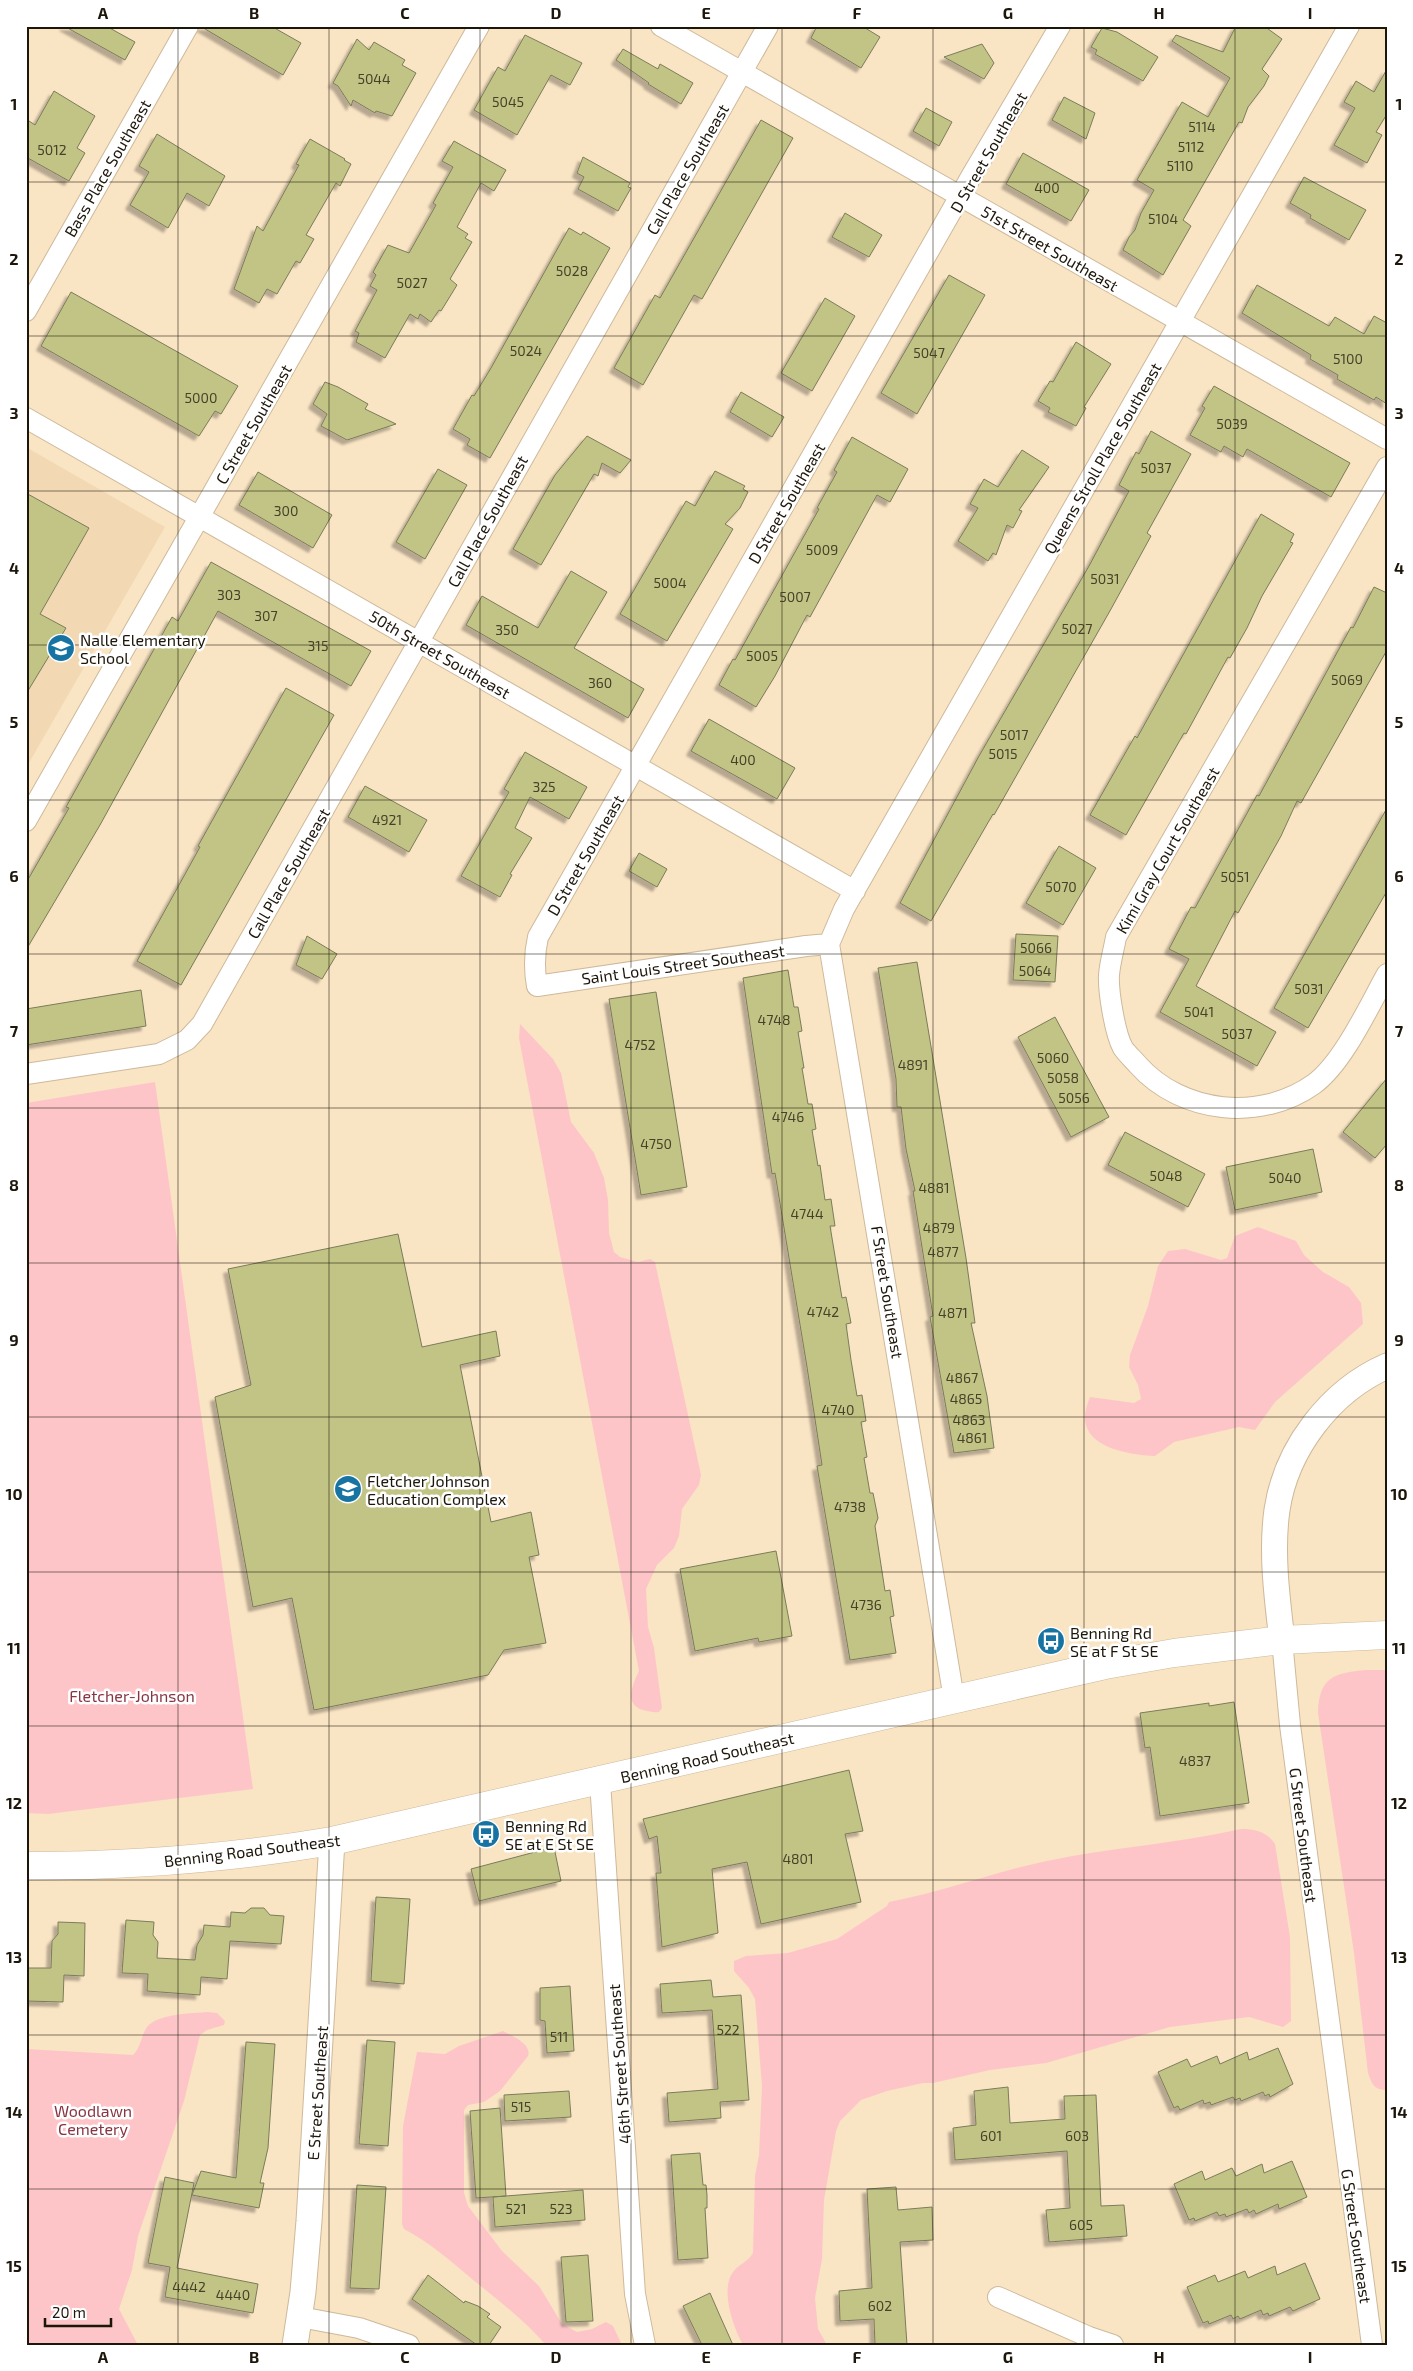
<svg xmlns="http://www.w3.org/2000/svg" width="1413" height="2371" viewBox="0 0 1413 2371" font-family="'Exo 2',sans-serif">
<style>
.built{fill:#f2d9b3}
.green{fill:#fec5c9}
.building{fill:#c2c485;stroke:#7b7c5b;filter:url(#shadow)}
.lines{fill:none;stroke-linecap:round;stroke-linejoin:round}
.minor-casing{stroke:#ceb99b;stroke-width:22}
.tertiary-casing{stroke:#ceb99b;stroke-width:27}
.secondary-casing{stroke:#ceb99b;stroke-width:29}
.minor{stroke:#fff;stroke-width:20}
.tertiary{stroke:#fff;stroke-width:25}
.secondary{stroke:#fff;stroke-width:28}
.grid{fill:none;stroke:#1d160b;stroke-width:1;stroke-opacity:0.55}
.labels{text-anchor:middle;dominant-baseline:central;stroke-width:5;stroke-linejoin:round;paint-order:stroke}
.number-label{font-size:14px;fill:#46422a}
.street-label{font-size:16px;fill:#1d160b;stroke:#fff}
.poi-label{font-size:16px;fill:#1d160b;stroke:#fff;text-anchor:start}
.park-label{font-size:16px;fill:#883542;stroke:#fff}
.neatline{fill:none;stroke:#1d160b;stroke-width:2}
.grid-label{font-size:16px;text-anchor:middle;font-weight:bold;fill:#1d160b}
</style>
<defs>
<filter id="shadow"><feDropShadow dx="-4.5" dy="4.5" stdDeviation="1" flood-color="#0004"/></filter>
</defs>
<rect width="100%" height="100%" fill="#f9e4c4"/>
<path class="built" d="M26,447L165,527L26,768Z"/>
<path class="green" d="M520,1024L553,1059L561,1073L571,1122L594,1153L604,1178L608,1200L609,1233L614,1252L620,1257L638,1262L650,1259L655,1262L701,1475L699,1485L682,1509L679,1536L674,1548L657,1565L646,1589L648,1627L654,1648L662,1708L659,1712C654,1713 648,1711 643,1710C623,1704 633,1684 639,1671L519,1038Z
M155,1082L253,1789L48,1814L26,1813V1103Z
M1258,1227L1296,1241L1304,1255L1323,1272L1349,1287L1361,1303L1363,1324L1275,1402L1255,1430L1239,1427L1174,1442L1155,1456C1134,1455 1093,1450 1086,1425C1083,1416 1087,1405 1090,1397L1134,1403L1141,1399L1138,1385L1129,1367L1130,1355L1148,1306L1158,1266L1168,1251L1185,1249L1221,1260L1227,1258L1235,1236Z
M1366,1670H1387V2090C1374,2090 1372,2084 1368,2073L1354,1953L1318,1713C1319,1677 1334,1673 1366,1670Z
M1241,1829C1256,1829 1267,1832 1275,1844L1290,1937L1291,2021L1283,2027L1249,2017L1170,2027L1046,2063L990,2070L933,2083H923L887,2091L861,2100L840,2121L836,2131L824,2200L822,2259L815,2298L818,2329L827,2345H743C733,2327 720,2290 733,2272C739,2264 748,2262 753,2253L755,2176L759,2155L762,2086L755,1999L749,1988L734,1971V1961L746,1956L788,1953L837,1939L887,1906L889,1902C943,1892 994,1872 1047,1861C1111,1847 1177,1844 1241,1829Z
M208,2012L217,2013L225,2021L224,2025L207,2030L200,2035L184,2101L138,2236L132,2270L119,2309L138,2345H26V2049L133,2055C141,2048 141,2035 147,2027C157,2014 193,2013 208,2012Z
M503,2031C512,2036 532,2044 528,2056L500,2091L484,2102L468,2105L464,2110V2193L468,2206L502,2251L539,2286L562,2324L577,2332L592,2329L606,2322L613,2326L622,2345H546C524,2320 498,2300 472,2279C451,2261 429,2242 404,2229L402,2224L403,2126L417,2052L445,2054L459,2046Z"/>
<path class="building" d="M64,26H106L135,42L125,60Z
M200,26H271L301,43L283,75Z
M817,26H862L880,37L861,68L811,38Z
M1236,26H1264L1282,39L1262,69L1269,76L1264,86L1248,107L1242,123L1239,122L1183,220L1191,226L1163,275L1123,250L1129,237L1135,230L1141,213L1154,190L1137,180L1182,102L1208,117L1230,78L1172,41L1176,35L1223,52Z
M1102,28L1117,32L1158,57L1143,81L1095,54L1097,50L1091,47Z
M525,35L582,63L570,85L551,75L517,135L474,110L498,67L505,71Z
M357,39L369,50L374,42L405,60L402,65L416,73L392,116L376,111L375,113L353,100L351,106L338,86L333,83Z
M982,44L994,63L984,79L944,57Z
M623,49L658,69L660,64L693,83L681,104L648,84L649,83L616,60Z
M1387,69V114L1376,132L1382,135L1367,163L1334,145L1355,108L1344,102L1356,81L1374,92Z
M54,91L95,116L77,148L85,153L69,181L26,157V119L35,125Z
M1064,97L1095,113L1086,139L1052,120Z
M926,108L952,122L939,146L913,131Z
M761,120L793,138L702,299L694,295L643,385L614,368L655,295L660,298Z
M157,134L225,176L209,206L187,193L168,228L130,205L149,172L139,166Z
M310,139L345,159L344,160L351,164L340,186L336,183L306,235L314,239L300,263L296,261L277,294L267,289L259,303L234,289L257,226L263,231L299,165L296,164Z
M454,141L506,170L494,191L481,183L457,227L468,234L465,238L472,242L450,279L457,285L441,311L439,310L431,322L420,314L418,319L410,314L385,358L356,342L359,333L355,331L377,290L370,286L376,275L373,272L388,245L409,253L436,205L433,203L453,167L442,161Z
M1023,153L1089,190L1071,221L1006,184Z
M583,157L630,183L628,187L631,188L618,211L578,189L584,177L577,173Z
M1304,177L1366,210L1349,240L1310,218L1311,215L1290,203Z
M845,213L882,235L869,257L832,237Z
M569,228L581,235L583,232L610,248L490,458L467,445L470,439L453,429L472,395L474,396L491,368Z
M949,275L985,295L917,414L881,393Z
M1257,285L1329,326L1335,317L1364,334L1374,316L1387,323V404L1376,397L1374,400L1337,379L1338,375L1310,359L1311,355L1242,313Z
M71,292L238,386L221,414L215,411L199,436L41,346Z
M825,298L855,316L812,391L781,373Z
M1076,342L1111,364L1084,407L1086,408L1076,426L1048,412L1050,408L1038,401L1050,381L1053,382Z
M325,382L338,387L368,404L365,409L396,424L347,440L321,426L327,414L313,404Z
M1214,386L1350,463L1331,497L1247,449L1243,457L1224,446L1221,452L1190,435L1205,408L1202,406Z
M741,392L784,417L772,437L730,412Z
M1151,431L1191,454L1147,533L1151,536L1111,609L994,815L993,814L931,921L900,903L979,756L1089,566L1129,491L1119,485L1136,452L1139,454Z
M587,436L631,460L620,473L602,463L598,476L594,474L541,565L513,549L555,475Z
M852,437L908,469L890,502L877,495L810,617L807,615L775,676L756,707L719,685L733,659L735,660L819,509L817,508L837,472L834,470Z
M1022,450L1049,467L1019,510L1022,511L1013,528L1007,525L996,555L993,553L988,561L958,541L978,508L970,504L984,479L998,487Z
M438,469L467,485L425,559L396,542Z
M715,471L745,486L743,489L748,492L740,508L725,524L733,529L667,641L620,614L686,501L695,506Z
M258,472L332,515L313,548L239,505Z
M26,493L89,528L40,614L66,628L26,694Z
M1261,514L1294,534L1290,542L1293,543L1262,596L1247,628L1230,658L1228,657L1186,734L1184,733L1126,835L1090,815L1135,736L1137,738Z
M211,562L371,651L351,686L218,611L100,825L26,950V883L69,808L66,807L172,617L178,621Z
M571,571L607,592L574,648L644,689L628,718L466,625L482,596L538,628Z
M1374,587L1387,593V650L1301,803L1297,801L1281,836L1238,913L1235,911L1196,986L1276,1032L1257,1066L1160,1012L1189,959L1169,949L1191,907L1195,908L1257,795L1259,796L1351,627L1353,628Z
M286,688L334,715L181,985L137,961L200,847L198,846Z
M709,719L795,768L777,799L691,751Z
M525,752L587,787L569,819L530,797L515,828L532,838L510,874L512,875L500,897L461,876L509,792L504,789Z
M365,786L427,820L409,852L348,817Z
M1387,808V891L1308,1028L1274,1008Z
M1059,846L1096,868L1063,925L1026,903Z
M639,853L667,869L657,887L629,871Z
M1016,934L1058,936L1055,982L1013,980Z
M307,936L337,954L322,979L296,965Z
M917,962L966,1258L975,1323H971L987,1396L994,1448L954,1453L930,1317L933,1316L913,1191H915L906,1149L901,1107H897L896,1079L878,968Z
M788,970L794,1007H798L802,1031L798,1032L804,1068H802L808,1104H812L816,1129L812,1130L818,1166L820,1165L825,1200L831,1199L835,1226H830L842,1298L846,1297L851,1323L846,1324L851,1360L857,1396L862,1395L866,1421L861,1422L867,1457L864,1458L870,1493H873L878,1518L875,1526L885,1591L890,1590L894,1616L890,1617L896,1653L850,1660L817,1466L822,1465L807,1367L775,1173L772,1174L743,978Z
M141,990L146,1026L26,1045V1009Z
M656,992L687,1187L641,1195L609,999Z
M1055,1017L1109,1117L1071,1137L1018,1037Z
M1387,1078V1144L1375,1158L1343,1132Z
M1125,1132L1205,1174L1188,1207L1108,1165Z
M1313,1149L1322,1192L1235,1210L1226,1167Z
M398,1234L422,1347L496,1331L500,1356L460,1365L491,1522L531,1512L539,1555L529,1557L546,1643L504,1650L488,1675L314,1710L292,1598L253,1607L215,1397L251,1385L228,1269Z
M776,1551L792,1636L759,1642L758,1638L695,1651L680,1569Z
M1234,1702L1249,1803L1160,1816L1150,1747L1145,1748L1140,1713L1209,1703V1706Z
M849,1770L863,1831L845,1834L861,1902L761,1924L747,1862L712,1869L718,1933L662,1947L656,1873H661L657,1836L649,1839L643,1819Z
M554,1847L561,1881L479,1901L471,1869Z
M376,1897L410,1899L404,1984L371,1981Z
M251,1908H264L270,1915L284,1916L281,1944L230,1941L227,1979L201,1977L200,1995L147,1991L148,1974L122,1973L126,1920L154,1922L153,1935L158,1942L157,1958L195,1960L197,1945L203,1935L204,1925L230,1927L231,1912L245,1913Z
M58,1922L85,1923L84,1976L64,1975L63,2002L26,2001V1968H51L52,1941L58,1934Z
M711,1980L713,1997L741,1995L749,2100L720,2102L721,2118L669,2122L667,2093L718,2089L712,2010L662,2013L660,1984Z
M570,1986L574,2051L547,2053L545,2021L540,2020V1988Z
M367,2040L395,2042L388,2146L359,2144Z
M246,2042L275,2044L268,2148L260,2183H264L259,2208L192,2195L201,2171L236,2178Z
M1278,2048L1293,2084L1270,2097L1269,2094L1265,2096L1263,2092L1241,2101L1240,2098L1235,2100L1233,2097L1211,2105L1210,2102L1204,2104L1203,2100L1180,2110L1178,2106L1174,2108L1158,2072L1187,2059L1191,2067L1217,2056L1220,2064L1247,2052L1249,2060Z
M1008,2087L1010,2123L1065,2119L1064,2096L1096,2095L1101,2206L1124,2205L1127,2236L1049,2242L1046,2210L1070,2208L1067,2151L955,2160L953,2128L976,2125L974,2091Z
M569,2091L571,2117L505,2121L504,2095Z
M500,2108L506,2196L476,2198L470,2111Z
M700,2153L703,2185H706L707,2195V2208H705L708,2258L678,2260L671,2155Z
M1292,2161L1307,2197L1279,2209L1278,2204L1256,2214L1254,2210L1249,2213L1247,2209L1226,2217L1225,2214L1219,2216L1217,2212L1195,2221L1194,2218L1189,2220L1174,2184L1202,2171L1205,2180L1232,2168L1236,2176L1262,2164L1264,2173Z
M165,2177L194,2183L177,2268L258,2284L253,2313L165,2297L170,2267L148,2263Z
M357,2185L386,2187L379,2289L350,2288Z
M896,2187L898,2210L932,2207L933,2240L900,2242L907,2345H875L874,2319L840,2321L839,2291L872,2288L867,2189Z
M583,2190L585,2220L495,2227L493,2197Z
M588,2255L593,2321L566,2322L561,2257Z
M1305,2263L1320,2299L1293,2311L1290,2307L1269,2316L1268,2313L1263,2315L1261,2310L1240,2319L1238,2316L1233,2319L1231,2315L1209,2324L1208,2321L1203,2323L1187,2287L1215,2275L1218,2282L1245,2271L1248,2278L1275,2266L1277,2275Z
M428,2275L464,2303L465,2301L478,2306L490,2314L487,2317L501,2327L489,2345H477L412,2299Z
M710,2293L720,2316L733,2345H702L683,2306Z"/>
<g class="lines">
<g class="minor-casing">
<path id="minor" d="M661,26L1387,439
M26,311L188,26
M26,418L855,891
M1387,467L1116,937C1114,949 1110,962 1109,975C1108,991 1115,1034 1123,1048C1127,1054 1134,1060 1138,1065C1182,1114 1261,1122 1314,1084C1343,1063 1369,1006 1387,974
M26,821L479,26
M829,944L806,946L537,986C534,969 534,954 538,937L972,175L1060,26
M26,1074L159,1054L187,1040L202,1024L768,26
M1282,1640L1290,1725L1372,2345
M954,1699L829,944L844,909L1349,26
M600,1782L635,2294L645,2345
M998,2297L1089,2337L1113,2345
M300,2317L359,2328L409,2345"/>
</g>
<g class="tertiary-casing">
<path id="tertiary" d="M1282,1640C1277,1598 1271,1552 1277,1510C1286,1449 1330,1391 1387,1366
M295,2345L303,2292L309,2221L332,1841"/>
</g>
<g class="secondary-casing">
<path id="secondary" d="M26,1866C129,1866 231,1858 332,1841L1105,1665L1174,1653L1282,1640L1387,1635"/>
</g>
<use href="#minor" class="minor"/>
<use href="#tertiary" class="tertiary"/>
<use href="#secondary" class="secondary"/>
</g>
<path class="grid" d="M178,26V2345M329,26V2345M480,26V2345M631,26V2345M782,26V2345M933,26V2345M1084,26V2345M1235,26V2345M26,182H1387M26,336H1387M26,491H1387M26,645H1387M26,800H1387M26,954H1387M26,1108H1387M26,1263H1387M26,1417H1387M26,1572H1387M26,1726H1387M26,1880H1387M26,2035H1387M26,2189H1387"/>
<defs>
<g id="school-disc" transform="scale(1.4375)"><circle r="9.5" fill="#1774a2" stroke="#fff"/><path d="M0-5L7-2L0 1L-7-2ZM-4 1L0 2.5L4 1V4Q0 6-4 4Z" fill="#fff"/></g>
<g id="bus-disc" transform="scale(1.4375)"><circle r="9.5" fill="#1774a2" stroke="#fff"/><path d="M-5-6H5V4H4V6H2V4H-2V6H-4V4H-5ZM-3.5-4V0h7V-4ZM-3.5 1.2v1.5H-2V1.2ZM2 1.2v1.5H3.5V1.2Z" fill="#fff"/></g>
</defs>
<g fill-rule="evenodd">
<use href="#school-disc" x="61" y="648"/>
<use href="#school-disc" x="348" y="1489"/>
<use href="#bus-disc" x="1051" y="1641"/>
<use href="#bus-disc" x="486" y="1834"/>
</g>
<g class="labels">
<g class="number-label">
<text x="374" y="78">5044</text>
<text x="508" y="101">5045</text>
<text x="1202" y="126">5114</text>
<text x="1191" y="146">5112</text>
<text x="52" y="149">5012</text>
<text x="1180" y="165">5110</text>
<text x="1047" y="187">400</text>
<text x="1163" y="218">5104</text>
<text x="572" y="270">5028</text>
<text x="412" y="282">5027</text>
<text x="526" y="350">5024</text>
<text x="929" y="352">5047</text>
<text x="1348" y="358">5100</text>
<text x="201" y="397">5000</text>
<text x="1232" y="423">5039</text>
<text x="1156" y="467">5037</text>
<text x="286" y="510">300</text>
<text x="822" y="549">5009</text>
<text x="1105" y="578">5031</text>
<text x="670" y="582">5004</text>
<text x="229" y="594">303</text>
<text x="795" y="596">5007</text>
<text x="266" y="615">307</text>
<text x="1077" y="628">5027</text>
<text x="507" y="629">350</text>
<text x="318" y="645">315</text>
<text x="762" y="655">5005</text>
<text x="1347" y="679">5069</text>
<text x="600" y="682">360</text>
<text x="1014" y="734">5017</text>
<text x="1003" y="753">5015</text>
<text x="743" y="759">400</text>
<text x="544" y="786">325</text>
<text x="387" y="819">4921</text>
<text x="1235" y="876">5051</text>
<text x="1061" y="886">5070</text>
<text x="1036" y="947">5066</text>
<text x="1035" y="970">5064</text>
<text x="1309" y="988">5031</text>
<text x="1199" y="1011">5041</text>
<text x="774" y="1019">4748</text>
<text x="1237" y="1033">5037</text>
<text x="640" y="1044">4752</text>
<text x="1053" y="1057">5060</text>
<text x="913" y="1064">4891</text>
<text x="1063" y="1077">5058</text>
<text x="1074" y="1097">5056</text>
<text x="788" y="1116">4746</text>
<text x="656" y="1143">4750</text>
<text x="1166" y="1175">5048</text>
<text x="1285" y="1177">5040</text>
<text x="934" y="1187">4881</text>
<text x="807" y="1213">4744</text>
<text x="939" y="1227">4879</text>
<text x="943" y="1251">4877</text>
<text x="823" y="1311">4742</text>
<text x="953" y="1312">4871</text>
<text x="962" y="1377">4867</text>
<text x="966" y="1398">4865</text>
<text x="838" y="1409">4740</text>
<text x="969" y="1419">4863</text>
<text x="972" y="1437">4861</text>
<text x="850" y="1506">4738</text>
<text x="866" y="1604">4736</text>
<text x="1195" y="1760">4837</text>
<text x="798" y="1858">4801</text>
<text x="728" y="2029">522</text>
<text x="559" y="2036">511</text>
<text x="521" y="2106">515</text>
<text x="991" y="2135">601</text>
<text x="1077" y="2135">603</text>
<text x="516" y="2208">521</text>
<text x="561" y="2208">523</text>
<text x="1081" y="2224">605</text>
<text x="189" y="2286">4442</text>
<text x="233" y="2294">4440</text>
<text x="880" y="2305">602</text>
</g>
<g class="street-label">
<text transform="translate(988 152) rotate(-60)">D Street Southeast</text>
<text transform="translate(107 168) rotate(-60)">Bass Place Southeast</text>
<text transform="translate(687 169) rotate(-60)">Call Place Southeast</text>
<text transform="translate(1050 248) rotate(30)">51st Street Southeast</text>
<text transform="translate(253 424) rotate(-60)">C Street Southeast</text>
<text transform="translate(1102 458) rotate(-60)">Queens Stroll Place Southeast</text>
<text transform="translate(786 503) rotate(-60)">D Street Southeast</text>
<text transform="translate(487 521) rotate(-61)">Call Place Southeast</text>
<text transform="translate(440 654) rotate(30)">50th Street Southeast</text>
<text transform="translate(1167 850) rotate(-60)">Kimi Gray Court Southeast</text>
<text transform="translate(585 855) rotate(-60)">D Street Southeast</text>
<text transform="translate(288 873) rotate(-60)">Call Place Southeast</text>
<text transform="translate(683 964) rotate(-8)">Saint Louis Street Southeast</text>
<text transform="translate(888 1292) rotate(81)">F Street Southeast</text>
<text transform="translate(707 1757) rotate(-13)">Benning Road Southeast</text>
<text transform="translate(1304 1835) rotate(83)">G Street Southeast</text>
<text transform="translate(252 1850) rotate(-7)">Benning Road Southeast</text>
<text transform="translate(619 2064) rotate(-94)">46th Street Southeast</text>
<text transform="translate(317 2093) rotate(-86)">E Street Southeast</text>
<text transform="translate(1357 2236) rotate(82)">G Street Southeast</text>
</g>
<g class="poi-label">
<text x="80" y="639">Nalle Elementary<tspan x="80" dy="18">School</tspan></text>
<text x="367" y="1480">Fletcher Johnson<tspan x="367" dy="18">Education Complex</tspan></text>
<text x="1070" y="1632">Benning Rd<tspan x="1070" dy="18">SE at F St SE</tspan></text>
<text x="505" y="1825">Benning Rd<tspan x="505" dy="18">SE at E St SE</tspan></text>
</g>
<g class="park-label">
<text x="132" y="1695">Fletcher-Johnson</text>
<text x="93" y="2110">Woodlawn<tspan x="93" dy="18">Cemetery</tspan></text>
</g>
</g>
<rect width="1413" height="2371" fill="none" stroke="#ffffff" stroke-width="55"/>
<path d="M45 2318v8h66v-8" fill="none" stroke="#1d160b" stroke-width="2.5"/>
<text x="52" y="2318" font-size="15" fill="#1d160b" stroke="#ffffff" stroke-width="4" paint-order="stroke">20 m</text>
<rect x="28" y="28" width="1358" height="2316" class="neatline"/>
<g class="grid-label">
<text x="103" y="19">A</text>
<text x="254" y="19">B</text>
<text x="405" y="19">C</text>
<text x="556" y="19">D</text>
<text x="706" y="19">E</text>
<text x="857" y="19">F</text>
<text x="1008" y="19">G</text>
<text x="1159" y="19">H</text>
<text x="1310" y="19">I</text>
<text x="14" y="110">1</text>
<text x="1399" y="110">1</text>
<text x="14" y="265">2</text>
<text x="1399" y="265">2</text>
<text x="14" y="419">3</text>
<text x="1399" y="419">3</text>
<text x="14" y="574">4</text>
<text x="1399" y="574">4</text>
<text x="14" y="728">5</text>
<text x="1399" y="728">5</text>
<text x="14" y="882">6</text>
<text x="1399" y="882">6</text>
<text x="14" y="1037">7</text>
<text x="1399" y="1037">7</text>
<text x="14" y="1191">8</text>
<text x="1399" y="1191">8</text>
<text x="14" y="1346">9</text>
<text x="1399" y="1346">9</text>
<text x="14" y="1500">10</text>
<text x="1399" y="1500">10</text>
<text x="14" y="1654">11</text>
<text x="1399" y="1654">11</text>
<text x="14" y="1809">12</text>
<text x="1399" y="1809">12</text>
<text x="14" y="1963">13</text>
<text x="1399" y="1963">13</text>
<text x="14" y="2118">14</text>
<text x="1399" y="2118">14</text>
<text x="14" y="2272">15</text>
<text x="1399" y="2272">15</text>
<text x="103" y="2363">A</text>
<text x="254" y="2363">B</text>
<text x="405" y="2363">C</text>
<text x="556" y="2363">D</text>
<text x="706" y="2363">E</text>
<text x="857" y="2363">F</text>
<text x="1008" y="2363">G</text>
<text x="1159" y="2363">H</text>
<text x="1310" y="2363">I</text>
</g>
</svg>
